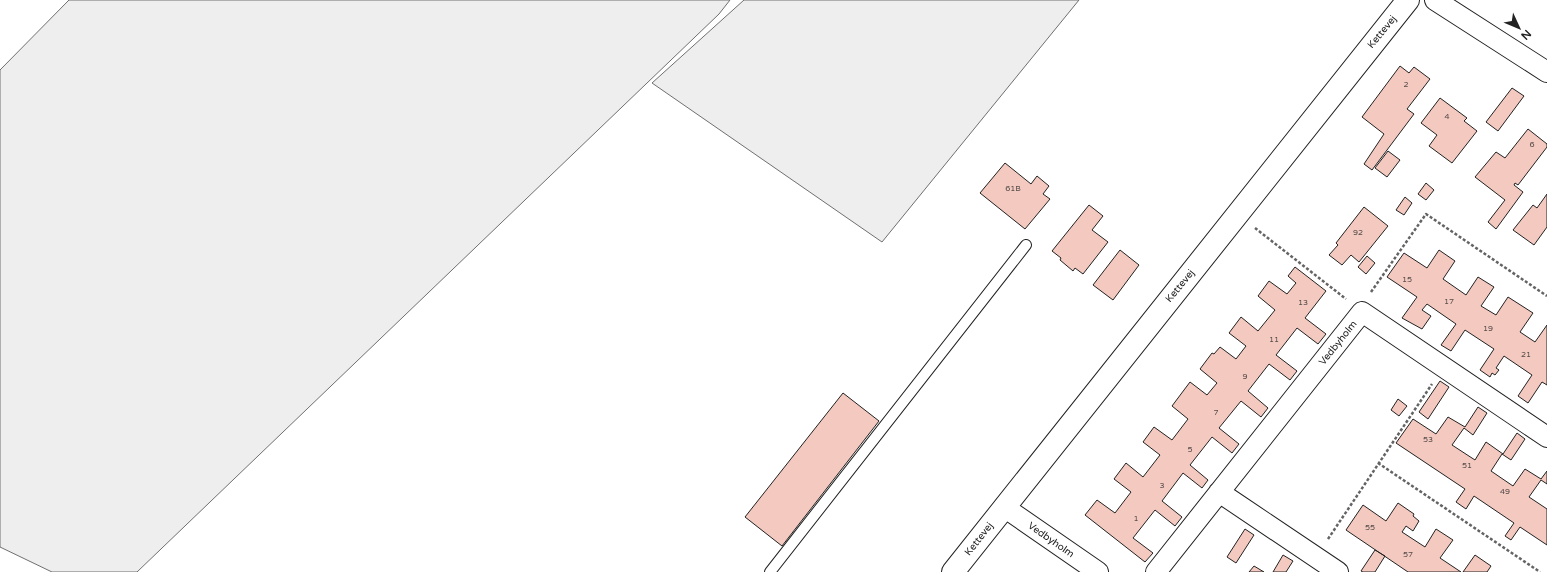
<svg xmlns="http://www.w3.org/2000/svg" width="1547" height="572" viewBox="0 0 1547 572" font-family="'Varela Round',sans-serif">
<style>
.green{fill:#eee;stroke:#6f6f6f}
.building{fill:#f3c9c0;stroke:#222}
.lines{fill:none;stroke-linecap:round;stroke-linejoin:round}
.service-casing{stroke:#222;stroke-width:12}
.minor-casing{stroke:#222;stroke-width:22}
.tertiary-casing{stroke:#222;stroke-width:24}
.path{stroke:#646464;stroke-width:2.5;stroke-dasharray:3 2;stroke-linecap:butt}
.service{stroke:#fff;stroke-width:10}
.minor{stroke:#fff;stroke-width:20}
.tertiary{stroke:#fff;stroke-width:22}
.labels{text-anchor:middle;dominant-baseline:central;stroke-width:3;stroke-linejoin:round;paint-order:stroke}
.number-label{font-size:8px;fill:#564c4a}
.street-label{font-size:10px;fill:#222;stroke:#fff}
</style>
<rect width="100%" height="100%" fill="#fff"/>
<path class="green" d="M69,0H730L719,14L137,572H52L0,547V70Z
M744,0H1079L882,242L652,83Z"/>
<path class="building" d="M1400,66L1409,73L1414,67L1430,79L1407,109L1414,114L1372,170L1364,164L1384,134L1362,117Z
M1512,88L1524,96L1498,131L1486,122Z
M1440,98L1467,118L1464,121L1477,131L1452,163L1429,146L1437,135L1421,123Z
M1528,129L1547,144V147L1518,185L1515,183L1514,185L1523,192L1496,229L1488,222L1505,200L1475,177L1496,152L1505,158Z
M1388,151L1400,160L1387,177L1375,168Z
M1005,163L1031,184L1037,176L1049,186L1043,194L1050,199L1025,229L980,193Z
M1426,183L1434,190L1426,200L1418,194Z
M1547,194V227L1534,245L1513,230L1533,205L1537,208Z
M1405,197L1412,203L1404,215L1396,210Z
M1089,205L1103,216L1092,230L1108,242L1083,274L1075,268L1073,271L1060,260L1061,258L1052,251Z
M1364,207L1388,226L1359,262L1351,255L1342,265L1329,255L1338,245L1336,243Z
M1120,250L1139,265L1113,300L1093,285Z
M1439,250L1455,261L1443,279L1466,295L1478,277L1494,287L1481,306L1496,315L1508,297L1533,313L1520,332L1535,342L1547,325V385L1542,382L1528,403L1518,396L1532,375L1504,356L1496,368L1499,370L1495,375L1492,373L1490,377L1480,370L1494,349L1465,330L1451,351L1441,345L1456,324L1427,304L1422,310L1431,316L1422,329L1402,318L1417,297L1387,277L1404,253L1427,268Z
M1367,256L1375,263L1366,274L1358,267Z
M1295,267L1326,291L1305,318L1326,334L1318,344L1297,328L1276,355L1297,371L1290,380L1269,364L1248,391L1268,408L1261,417L1241,401L1219,428L1239,444L1232,453L1212,437L1190,465L1208,480L1202,488L1183,473L1162,501L1182,517L1175,526L1155,510L1133,538L1153,553L1145,562L1085,515L1097,500L1115,513L1131,492L1114,479L1126,463L1143,477L1160,455L1143,442L1154,427L1172,440L1188,419L1172,406L1190,382L1207,395L1217,383L1200,369L1212,353L1214,354L1220,347L1236,359L1246,346L1229,333L1241,317L1258,331L1275,310L1258,296L1269,281L1287,294L1296,283L1288,276Z
M1440,381L1449,387L1428,419L1419,412Z
M843,393L879,421L782,546L745,517Z
M1398,399L1407,406L1399,416L1391,410Z
M1478,407L1487,413L1473,435L1464,428L1452,445L1475,460L1486,442L1503,454L1517,433L1525,439L1511,460L1502,454L1491,471L1513,486L1525,469L1541,479L1547,471V484L1541,480L1529,497L1547,509V545L1520,527L1511,540L1505,536L1514,523L1474,496L1466,509L1456,502L1465,489L1396,443L1413,419L1436,434L1448,417L1465,427Z
M1398,503L1414,514L1413,516L1419,521L1413,531L1406,526L1402,532L1425,547L1436,529L1453,540L1440,558L1461,572H1408L1346,530L1363,505L1386,521Z
M1245,529L1254,535L1236,563L1227,557Z
M1375,550L1385,556L1375,572H1363L1361,571Z
M1283,555L1293,561L1286,572H1273Z
M1475,555L1491,566L1487,572H1463Z
M1254,566L1264,572H1249Z"/>
<g class="lines">
<g class="service-casing">
<path id="service" d="M770,572L1026,245"/>
</g>
<g class="minor-casing">
<path id="minor" d="M1435,0L1547,72
M1219,492L1338,572
M1004,507L1098,572
M1156,572L1362,312L1547,437"/>
</g>
<g class="tertiary-casing">
<path id="tertiary" d="M953,572L1408,0"/>
</g>
<path class="path" d="M1255,228L1346,299
M1371,292L1426,214L1547,296
M1378,463L1540,572
M1328,539L1432,384"/>
<use href="#service" class="service"/>
<use href="#minor" class="minor"/>
<use href="#tertiary" class="tertiary"/>
</g>
<g class="labels">
<g class="number-label">
<text x="1406" y="84">2</text>
<text x="1447" y="116">4</text>
<text x="1532" y="144">6</text>
<text x="1013" y="188">61B</text>
<text x="1358" y="232">92</text>
<text x="1407" y="279">15</text>
<text x="1449" y="301">17</text>
<text x="1303" y="302">13</text>
<text x="1488" y="328">19</text>
<text x="1274" y="339">11</text>
<text x="1526" y="354">21</text>
<text x="1245" y="376">9</text>
<text x="1216" y="412">7</text>
<text x="1428" y="439">53</text>
<text x="1190" y="449">5</text>
<text x="1467" y="465">51</text>
<text x="1162" y="485">3</text>
<text x="1505" y="491">49</text>
<text x="1136" y="518">1</text>
<text x="1370" y="527">55</text>
<text x="1408" y="554">57</text>
</g>
<g class="street-label">
<text transform="translate(1382 32) rotate(-51)">Kettevej</text>
<text transform="translate(1180 286) rotate(-51)">Kettevej</text>
<text transform="translate(1338 343) rotate(-51)">Vedbyholm</text>
<text transform="translate(979 539) rotate(-52)">Kettevej</text>
<text transform="translate(1051 540) rotate(35)">Vedbyholm</text>
</g>
</g>
<g transform="translate(1519 28) rotate(134)" stroke="#ffffff" stroke-width="3" paint-order="stroke">
<path d="M0-3L7 15L0 10L-7 15Z" fill="#222222"/>
<text y="-6" font-size="11" font-weight="bold" text-anchor="middle" fill="#222222">N</text>
</g>
</svg>
